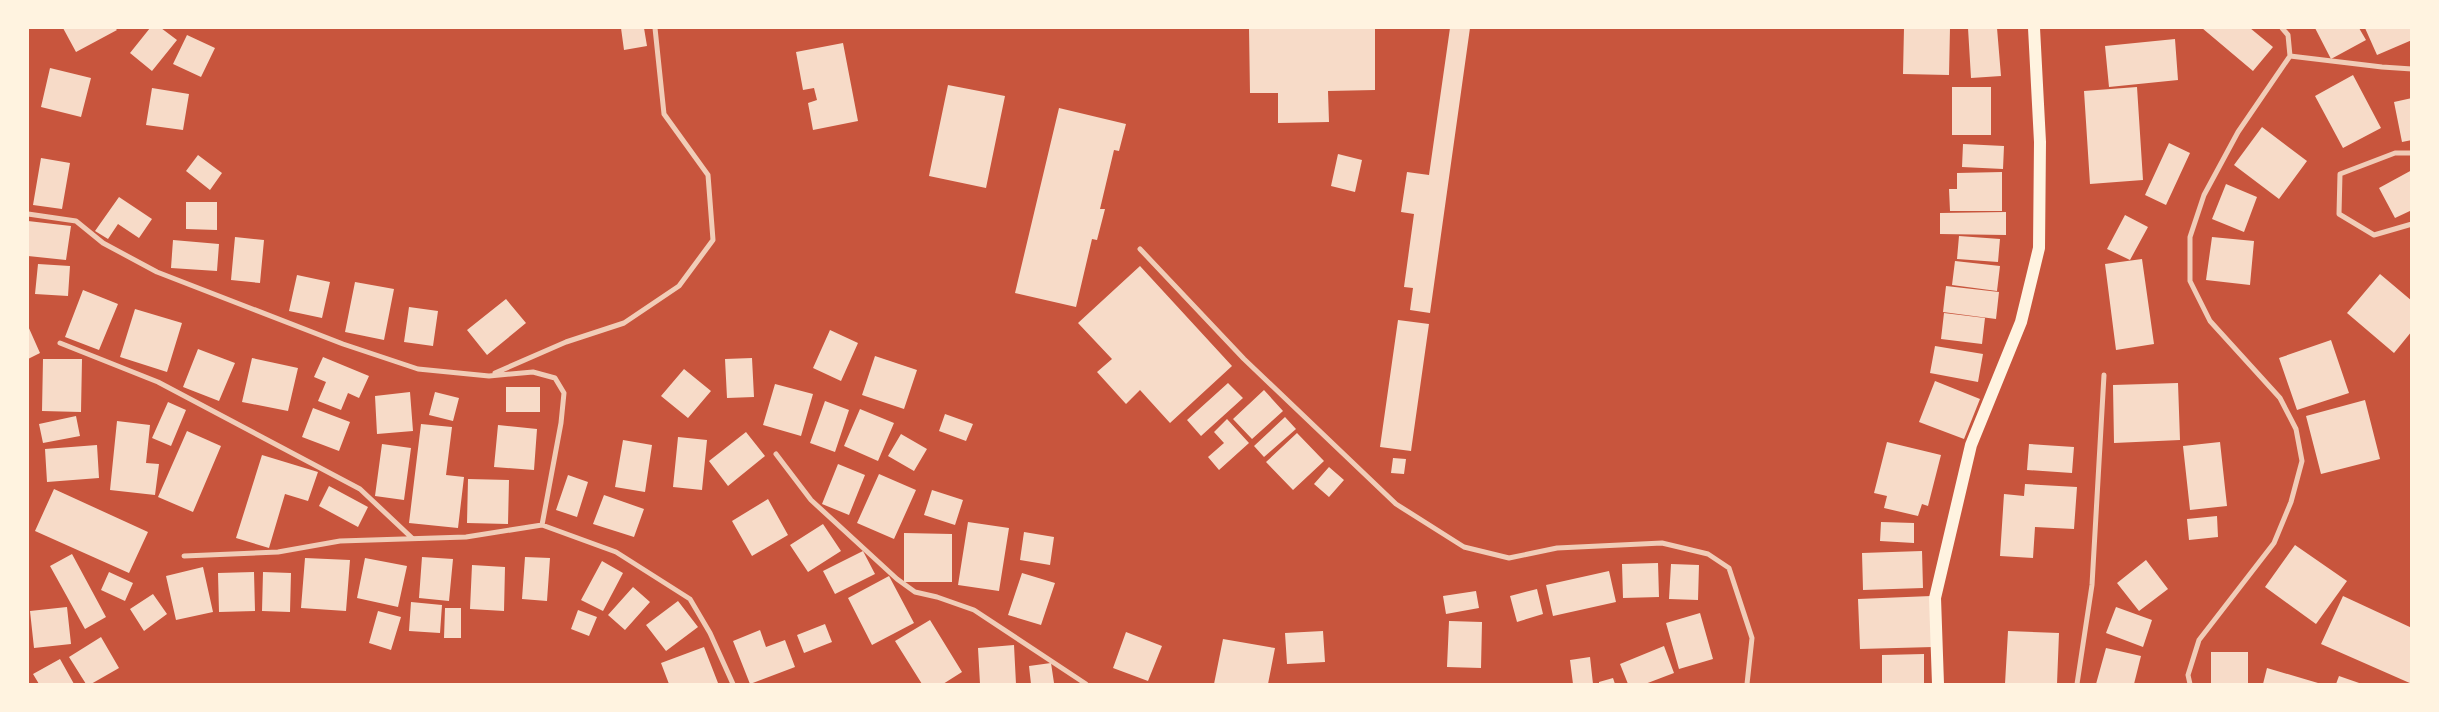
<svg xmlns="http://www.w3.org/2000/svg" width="2439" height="712" viewBox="0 0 2439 712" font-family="'Varela Round',sans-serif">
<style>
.building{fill:#f7dbc8}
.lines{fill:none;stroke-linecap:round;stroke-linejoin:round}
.minor{stroke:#f1ccb7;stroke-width:5}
.primary{stroke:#fff3e0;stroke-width:12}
</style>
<rect width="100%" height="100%" fill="#c8553d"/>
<path class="building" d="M63,28H115L117,30L76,52Z
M150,28H161L177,40L152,71L130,53Z
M621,28H644L647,46L624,50Z
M1249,28H1375V90L1328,91L1329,122L1278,123V93H1250Z
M1450,28H1470L1430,313L1410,310L1413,288L1404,287L1414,214L1401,212L1407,172L1429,175Z
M1904,28H1950L1949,75L1903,74Z
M1968,28H1997L2001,76L1971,78Z
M2202,28H2250L2273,47L2253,71Z
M2315,28H2359L2366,40L2331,59Z
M2365,28H2412V40L2377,55Z
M187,35L215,48L201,77L173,64Z
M2175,39L2178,80L2109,87L2105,46Z
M843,43L858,121L813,130L808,103L817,100L814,88L803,90L796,52Z
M50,68L91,78L81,117L41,107Z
M2353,75L2381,128L2343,148L2315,96Z
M948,85L1005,96L986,188L929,176Z
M1952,87H1991V135H1952Z
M2137,87L2143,180L2090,184L2084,91Z
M152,88L189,94L183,130L146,125Z
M2412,98V140L2402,142L2394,102Z
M1059,108L1126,124L1119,151L1114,150L1100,209H1105L1097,240L1092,239L1076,307L1015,293Z
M2262,127L2307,161L2279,199L2234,165Z
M2169,143L2190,153L2166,205L2145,195Z
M1963,144L2004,146L2003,169L1962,167Z
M1338,154L1362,160L1355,192L1331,186Z
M198,155L222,173L210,190L186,171Z
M41,158L70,163L62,209L33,205Z
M2412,170V210L2395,218L2379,188Z
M2002,172V211H1950L1949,189H1957V173Z
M2226,184L2257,197L2244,232L2212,219Z
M119,197L152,219L139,238L118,224L108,239L95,231Z
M186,202H217V230L186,229Z
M2006,212V235L1940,234V213Z
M2125,215L2148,227L2130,260L2107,249Z
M28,221L71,226L66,260L28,256Z
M1959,236L2000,239L1998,262L1957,259Z
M235,237L264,240L260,283L231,280Z
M2212,237L2254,241L2250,285L2206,280Z
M173,240L219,244L217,271L171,268Z
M2142,259L2154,344L2116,350L2105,264Z
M1955,261L2000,266L1997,291L1952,285Z
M38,264L70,266L68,296L35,294Z
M1140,266L1232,366L1170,423L1140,390L1126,404L1097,372L1112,359L1078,323Z
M2380,274L2412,301V331L2394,353L2347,313Z
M297,275L330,282L322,318L289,311Z
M355,282L394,289L384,340L345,332Z
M1946,286L1999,292L1996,319L1943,312Z
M83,290L118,304L99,350L65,337Z
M506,299L526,323L487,355L467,330Z
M409,307L438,311L433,346L404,342Z
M135,309L182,323L167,372L120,357Z
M1944,313L1985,318L1982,344L1941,339Z
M1398,320L1429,324L1411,451L1380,447Z
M28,326L40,353L28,359Z
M830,330L858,343L841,381L813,368Z
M2331,340L2349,393L2297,410L2279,358Z
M1935,346L1983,354L1978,382L1930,373Z
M198,349L235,363L219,401L183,387Z
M875,356L917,370L904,409L862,395Z
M323,357L369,376L359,398L348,393L341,410L318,401L326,382L314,377Z
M252,358L298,368L288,411L242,402Z
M752,358L754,397L727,398L725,359Z
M43,359H82L81,412L42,411Z
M684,369L711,391L688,418L661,396Z
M1935,381L1980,399L1964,439L1919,422Z
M1228,383L1243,398L1201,436L1187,420Z
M2178,383L2180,440L2114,443L2113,385Z
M775,384L813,394L801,436L763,425Z
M506,387H540V412H506Z
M1264,390L1283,411L1252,439L1233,419Z
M410,392L413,431L377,434L375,396Z
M435,392L459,398L453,421L429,415Z
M2365,400L2380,459L2321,474L2306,416Z
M825,401L849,410L835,452L810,443Z
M168,402L186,410L171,446L152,438Z
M313,408L350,422L339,451L302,437Z
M860,409L894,423L878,461L844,446Z
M945,414L973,424L966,441L939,431Z
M76,416L80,436L43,443L39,424Z
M1285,417L1296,429L1264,457L1254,446Z
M1227,419L1249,443L1219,470L1208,457L1224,443L1214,432Z
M117,421L150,425L146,463L159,464L155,495L110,490Z
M421,424L452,427L446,475L464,477L458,528L409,523Z
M498,425L537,429L534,470L494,467Z
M187,431L221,446L193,512L158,497Z
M746,432L765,456L728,486L709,461Z
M1297,433L1324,461L1293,490L1266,462Z
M901,434L927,449L914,471L888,456Z
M678,437L707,440L702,490L673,487Z
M623,440L652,445L645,492L615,487Z
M1887,442L1941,455L1928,506L1922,504L1918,516L1884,508L1887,496L1874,493Z
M2220,442L2227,506L2190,510L2183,446Z
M382,444L411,448L404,500L375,496Z
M2029,444L2074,447L2072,473L2027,470Z
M97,445L99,478L47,482L45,449Z
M262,455L318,472L308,501L285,494L269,548L236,538Z
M1393,458L1406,459L1404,474L1391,473Z
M838,464L865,475L849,515L822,504Z
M1329,467L1344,480L1329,497L1314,484Z
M879,474L916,490L894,539L857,523Z
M568,475L588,482L577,517L556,510Z
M468,479L509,480L508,524L467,523Z
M2025,484L2077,487L2074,529L2035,527L2033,558L2000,556L2004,494L2024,496Z
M329,486L368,507L358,527L319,506Z
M54,489L148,532L129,573L35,531Z
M932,490L963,500L955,525L924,515Z
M604,495L644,509L634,537L593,524Z
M768,499L788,535L752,556L732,521Z
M2217,516L2218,537L2189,540L2187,519Z
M968,522L1009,528L999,591L958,585Z
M1881,522L1914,523V543L1880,541Z
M823,524L841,551L808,572L790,545Z
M1024,532L1054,537L1050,565L1020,560Z
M904,533L952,534V582H904Z
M2295,545L2347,581L2316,624L2265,587Z
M863,551L875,574L835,594L823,571Z
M1922,551L1923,588L1863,590L1862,553Z
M72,554L106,617L85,629L50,566Z
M422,557L453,559L449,601L419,598Z
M525,557L550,558L547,601L522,599Z
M305,558L350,560L346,611L301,608Z
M365,558L407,566L398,607L357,598Z
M2146,560L2168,589L2139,611L2117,583Z
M602,561L623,573L603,611L581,600Z
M1658,563L1659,597L1623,598L1622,564Z
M1671,564L1699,565L1698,600L1669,599Z
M472,565L505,567L504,611L470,609Z
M203,567L213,612L176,620L166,576Z
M1609,571L1616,602L1553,616L1546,585Z
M109,572L133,583L125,601L101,590Z
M254,572L255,611L219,612L218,573Z
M263,572L291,573L290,612L262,611Z
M1022,573L1055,583L1041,625L1008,615Z
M889,576L914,623L872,645L848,598Z
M633,587L650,602L625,630L608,615Z
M1537,589L1543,614L1517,622L1510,596Z
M1476,591L1479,608L1446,614L1443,596Z
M153,594L167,614L144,631L130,609Z
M1931,596L1933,647L1860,649L1858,599Z
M2343,596L2412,628V684L2321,644Z
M678,601L698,627L666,651L646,625Z
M411,602L442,605L440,633L409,631Z
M67,607L71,644L34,648L30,611Z
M2116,607L2152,620L2143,647L2106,633Z
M445,608H461V638H444Z
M578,610L597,617L589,636L571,629Z
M378,611L401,617L391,650L369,643Z
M1700,613L1713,659L1679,669L1666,623Z
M930,620L962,672L943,684H922L895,641Z
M1449,621L1482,622L1481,668L1447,667Z
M825,624L832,642L804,653L797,635Z
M760,630L766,647L785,640L795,667L750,684L733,641Z
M1323,631L1325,662L1287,664L1285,633Z
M2008,631L2059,633L2057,684H2005Z
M1126,632L1162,646L1148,681L1113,668Z
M101,637L119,668L91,684H86L69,657Z
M1223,639L1275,648L1268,684H1214Z
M1014,645L1016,684H980L978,648Z
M1664,646L1674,673L1645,684H1628L1620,664Z
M704,647L718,683L669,684L661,663Z
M2106,648L2141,656L2134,684H2096Z
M2211,652H2248V684H2211Z
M1924,654V684H1882V655Z
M1590,657L1593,684H1573L1570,660Z
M60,659L74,684H39L33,674Z
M1051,663L1054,683L1031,684L1029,666Z
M2267,668L2318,683V684H2263Z
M2339,676L2362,684H2336Z
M1613,678L1615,684H1599V682Z"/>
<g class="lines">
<path class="minor" d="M2290,56L2382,67L2412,69
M2412,153H2395L2340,174L2339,214L2374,235L2412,224
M28,214L76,221L103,243L157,272L343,344L418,369L489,376L533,372L555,378L564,393L561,423L542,525
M1140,249L1244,359L1396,504L1464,547L1509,558L1557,548L1662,543L1708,554L1729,568L1752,638L1747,684
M60,343L158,382L360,489L412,538
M495,373L566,342L624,323L679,286L713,240L708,175L664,114L655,28
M776,454L811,500L897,579L915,592L937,597L974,610L1086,684
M184,556L278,552L340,541L466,537L542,525L616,552L690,599L710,633L733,684
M2077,684L2092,585L2104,375
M2190,684L2188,675L2199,640L2274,543L2291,502L2302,461L2296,429L2280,398L2210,321L2190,281V237L2204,195L2238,132L2290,56L2288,35L2282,28"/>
<path class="primary" d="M1938,684L1935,598L1971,445L2021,322L2039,248L2040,142L2034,28"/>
</g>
<rect width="2439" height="712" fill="none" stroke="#fff3e0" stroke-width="58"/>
</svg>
